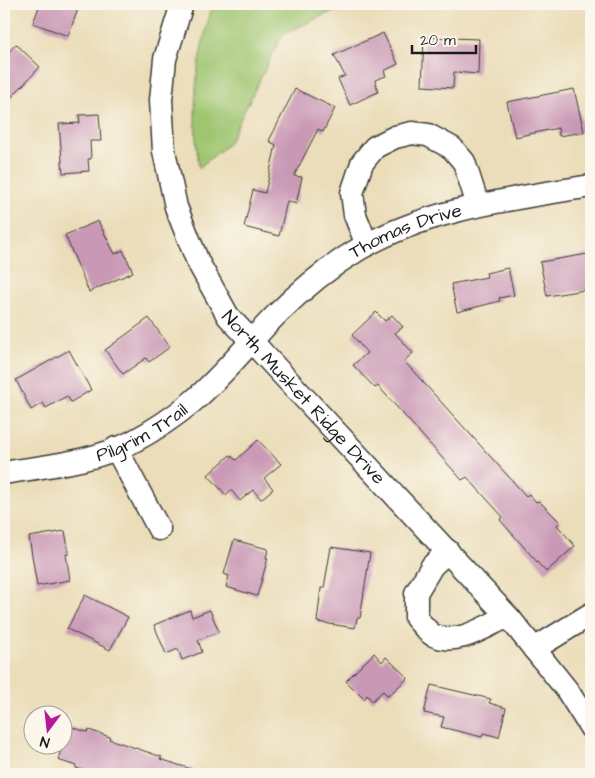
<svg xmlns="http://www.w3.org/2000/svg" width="595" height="778" viewBox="0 0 595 778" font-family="'Architects Daughter',sans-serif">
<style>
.green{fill:#9fc570;stroke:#5e7046}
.building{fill:#c998b5}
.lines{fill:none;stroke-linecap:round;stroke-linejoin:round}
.minor-casing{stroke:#3b3934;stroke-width:25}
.minor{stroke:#fff;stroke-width:22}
.labels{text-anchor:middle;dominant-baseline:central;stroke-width:5;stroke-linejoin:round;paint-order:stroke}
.street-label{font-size:19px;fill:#1c1c1c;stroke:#fbf7ec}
</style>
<rect width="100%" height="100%" fill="#fbf7ec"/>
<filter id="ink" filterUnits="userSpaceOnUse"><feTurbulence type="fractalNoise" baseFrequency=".02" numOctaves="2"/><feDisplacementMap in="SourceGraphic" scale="10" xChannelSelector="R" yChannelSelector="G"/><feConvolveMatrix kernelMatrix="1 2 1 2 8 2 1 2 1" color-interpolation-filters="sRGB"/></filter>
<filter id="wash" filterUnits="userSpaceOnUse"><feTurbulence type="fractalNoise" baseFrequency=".0096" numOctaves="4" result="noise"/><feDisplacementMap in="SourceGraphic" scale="20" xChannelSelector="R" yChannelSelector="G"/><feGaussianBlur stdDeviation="1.12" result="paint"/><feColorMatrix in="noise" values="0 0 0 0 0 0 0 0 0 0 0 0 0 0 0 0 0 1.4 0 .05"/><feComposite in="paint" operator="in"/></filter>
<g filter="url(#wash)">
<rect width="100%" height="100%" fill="#ebddb9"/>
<path class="green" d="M213,4H369L326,14L282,35L228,144L199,168C191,106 195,63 213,4Z"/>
<g id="blocks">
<path class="building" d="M40,4H80L68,36L33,23Z
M383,33L398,64L384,71L386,76L375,80L378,92L350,105L338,79L345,76L334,55Z
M424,37L479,39L478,74L454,72L453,88L422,86Z
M16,44L40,67L4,105V57Z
M295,89L335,108L323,132L318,129L294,176L302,177L296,204L287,201L279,236L244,227L253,190L265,193L276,145L269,141Z
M574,89L584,132L559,136L558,128L515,137L507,102Z
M99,114L101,141H90L91,159H88L89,171L63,173L59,124L80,123L79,115Z
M98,221L115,254L123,250L133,272L89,292L65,235Z
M588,254L591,274V289L547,296L540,262Z
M508,268L514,295L499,298L500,301L457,312L451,284L487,277L486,273Z
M376,312L385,321L392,315L403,327L395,333L413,353L404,361L526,496L529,494L536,502L539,501L560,522L557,525L575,546L546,572L500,520L503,517L467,477L462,480L378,386L375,388L353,365L367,353L352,335Z
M149,318L170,347L149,362L146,358L123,374L105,350Z
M69,350L91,390L71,402L67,396L46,408L43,403L31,410L16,380Z
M258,440L281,464L264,478L273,489L261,499L253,490L240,501L231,490L226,495L208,475L230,455L236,460Z
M65,531L69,554H66L70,580L37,586L29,537Z
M234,540L268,549L266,558H268L257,596L226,587L229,576L224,574Z
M331,547L370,553L360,618H357L355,628L317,622L321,588H324Z
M85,595L128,617L110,650L67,629Z
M190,610L192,617L210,610L219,632L198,640L202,652L182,660L178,649L166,654L154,625Z
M374,653L382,662L386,657L408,678L388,696L383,691L372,701L367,695L364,699L346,681Z
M431,685L491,699L489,703L506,708L499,737L483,733L482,737L441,727L444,717L424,713Z
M62,724L87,732L89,730L110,737L109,739L162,757L160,759L197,771L196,774H94L76,768V766L58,760L62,746Z"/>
</g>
</g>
<g filter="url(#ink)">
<use href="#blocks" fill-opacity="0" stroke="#3b3934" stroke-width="1"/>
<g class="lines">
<g class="minor-casing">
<g id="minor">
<path id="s1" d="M182,4L165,59L161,100L164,151L176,207L198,262L228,316L511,620L567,690L591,728"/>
<path d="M367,245L355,215L352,193L362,163L375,147L395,137L412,133L428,135L452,148L464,162L478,205"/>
<path d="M116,448L159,529"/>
<path id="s2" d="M4,473C46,466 93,462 132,442C153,431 174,417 192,402C223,376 248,343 276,315C301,290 329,267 359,249C430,208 512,199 591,186"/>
<path d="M448,551L432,566L416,593V618C421,623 427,632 433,635C457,646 483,628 504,618L511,620"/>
<path d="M534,649L591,614"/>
</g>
</g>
<use href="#minor" class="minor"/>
</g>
</g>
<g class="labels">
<g class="street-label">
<text stroke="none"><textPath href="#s2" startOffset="482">Thomas Drive</textPath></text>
<text stroke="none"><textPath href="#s1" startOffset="439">North Musket Ridge Drive</textPath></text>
<text stroke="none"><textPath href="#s2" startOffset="145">Pilgrim Trail</textPath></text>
</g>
</g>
<rect width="595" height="778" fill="none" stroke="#fbf7ec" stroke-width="20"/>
<g transform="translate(48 730) rotate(195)"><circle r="24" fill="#fbf7ec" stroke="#a29f99"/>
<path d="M0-4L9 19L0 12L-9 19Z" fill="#b5179e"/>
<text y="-8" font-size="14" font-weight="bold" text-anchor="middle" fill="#1c1c1c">N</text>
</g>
<path d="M412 45v8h64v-8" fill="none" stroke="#1c1c1c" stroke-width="2.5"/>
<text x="420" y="45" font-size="15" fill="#1c1c1c" stroke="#fbf7ec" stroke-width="4" paint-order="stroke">20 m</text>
</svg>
